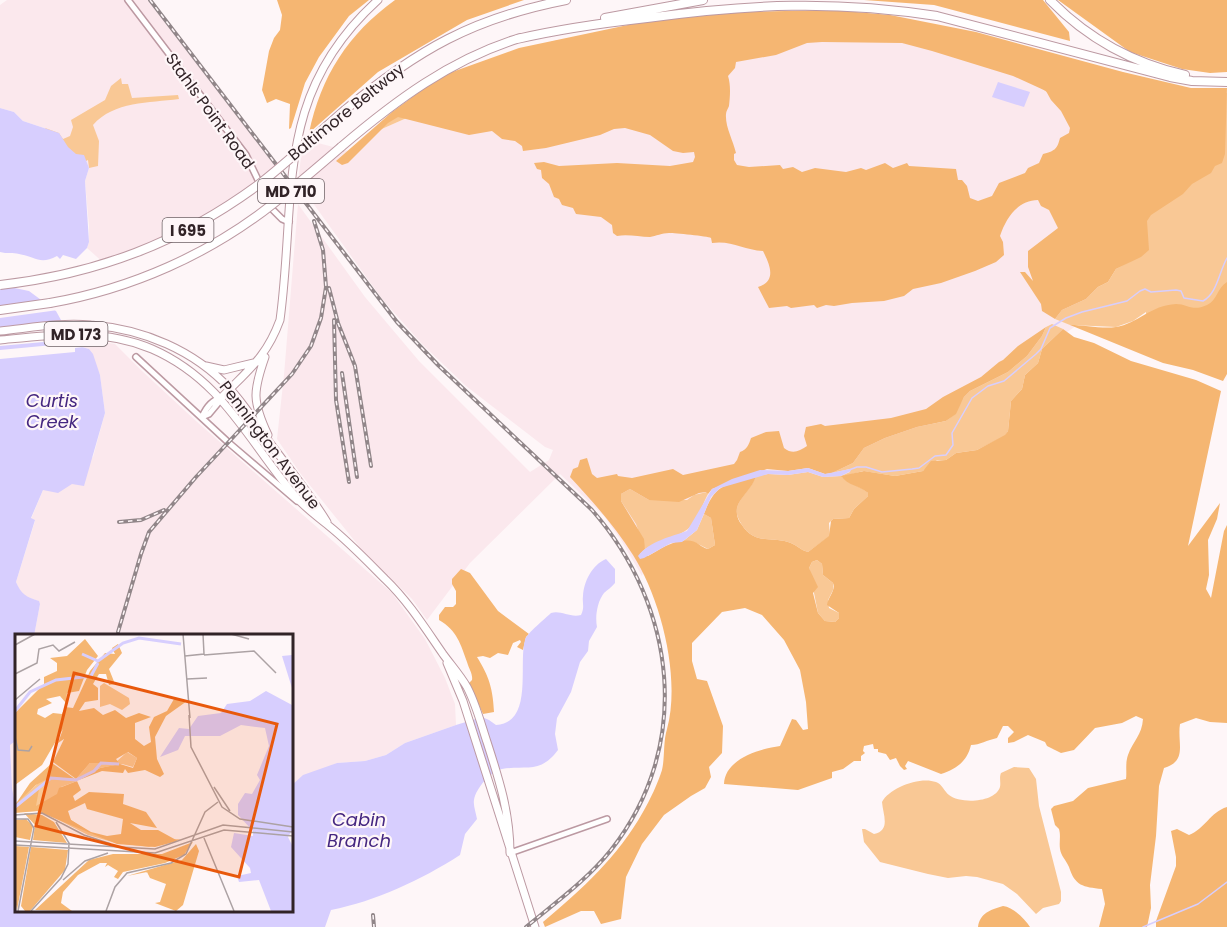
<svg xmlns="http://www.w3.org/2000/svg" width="1227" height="927" viewBox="0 0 1227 927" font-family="Poppins,sans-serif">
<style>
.built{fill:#fbe8ed}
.green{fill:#f9c895}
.forest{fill:#f5b672;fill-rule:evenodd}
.water{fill:#d7cefe}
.pier{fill:#fef6f8}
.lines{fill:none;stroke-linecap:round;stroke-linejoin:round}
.stream{stroke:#d7cefe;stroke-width:1.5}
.minor-casing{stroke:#bc99a2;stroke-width:8}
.major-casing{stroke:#bc99a2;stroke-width:9}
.highway-casing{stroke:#bc99a2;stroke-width:10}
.minor{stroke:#fff;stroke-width:5}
.major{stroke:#fff;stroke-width:7}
.highway{stroke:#fff;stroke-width:8}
.rail-casing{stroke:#918689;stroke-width:4}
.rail{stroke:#fef6f8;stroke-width:1.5;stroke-dasharray:4.5;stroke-linecap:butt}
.highway-bridge-casing{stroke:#bc99a2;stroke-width:10;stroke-linecap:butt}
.highway-bridge{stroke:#fff;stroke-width:8}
.labels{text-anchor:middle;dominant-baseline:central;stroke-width:4.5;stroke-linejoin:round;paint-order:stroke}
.shield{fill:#fef6f8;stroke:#6e6266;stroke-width:1.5}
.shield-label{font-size:15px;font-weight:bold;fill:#312327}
.street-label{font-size:16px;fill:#312327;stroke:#fef6f8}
.water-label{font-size:18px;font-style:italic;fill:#452780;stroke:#fef6f8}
.inset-river{fill:none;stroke:#d7cefe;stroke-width:3}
.inset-road{fill:none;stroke:#aca2a4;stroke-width:1.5}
.view{fill:#e8590c;fill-opacity:0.15;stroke:#e8590c;stroke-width:3}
.inset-edge{fill:none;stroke:#312327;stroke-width:3}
</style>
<rect width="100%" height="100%" fill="#fef6f8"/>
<path class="built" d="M7,0H150L279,167L205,221L105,264L87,248L89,242V226L85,181L89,168L68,147L59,133L23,121L14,112L0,108V5Z
M727,33L905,38L992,63L1037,85L1059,101L1099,140L1089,317L873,465L690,534L645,564L642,576L621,540L604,516L560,474L470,563L427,620L412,599L362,550L300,473L277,439L284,375L298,204L365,297L419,361L530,472L549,460L553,450L545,447L466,386L422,344L382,299L305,192L299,174L303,139L352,152L375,132L427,109Z
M72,340H92L115,344L142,371L196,421L392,593L425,639L445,678L455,704L456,725L405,743L386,755L365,761L337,763L291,786V636H34L40,604L38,601L25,596L19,590L16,582L35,521L31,519L43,490L93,457L105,413L100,375L89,349L82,347Z
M16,698V808L12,788L10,744L14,741V711Z"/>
<path class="green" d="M804,14L916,22L967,32L1180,89L1227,93V332L1147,330L1146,312L1133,321L1116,327L1070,325L1055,319L1062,310L1086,299L1098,287L1108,282L1116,269L1139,257L1122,183L1099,140L1059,101L1037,85L992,63L905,38L809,29L727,33L630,69L427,109L375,132L393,114L416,97L465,70L554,41L642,28L744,17Z
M121,78L122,84H128L132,98L178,95L179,99C149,103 114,101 93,125L99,141L98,166L89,168L88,160L68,170L45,128L59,133L63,139L70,136L73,127L71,120L105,100L111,86Z
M1052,324L1063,329L1042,349L1038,363L1025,375L1022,389L1011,401L1008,431L1005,436L977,450L956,453L946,460H937L923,471L895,476L863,471L842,477C850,485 859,485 868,493V496L854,509L849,518L833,519L829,523L830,536L808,552C800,550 796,544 788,542C770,537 754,544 742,525C738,519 736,515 737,508C739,498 752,488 756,476L768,474L788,475L808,472L823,477L841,476L850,472V469L832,473L853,463L864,448L885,438L917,427L946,421L955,414L964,397L970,391L1008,372L1027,356L1042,336L1046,327Z
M630,489L649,500H687L694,495L707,492L708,494C702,505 696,525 685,531C673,539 658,541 645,549L636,524L621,501V494Z
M704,514L711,518L715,545L708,549L694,542H682L697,530Z
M817,560L822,564L823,575L833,583V590L828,600L829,608L839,613V618L835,622L825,621L818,613L809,568L812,562Z
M1014,767L1029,768L1036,779L1039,806L1061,892V901L1059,904L1043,908L1036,914L1017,894L1003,884L977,877L966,876L948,878L928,874L880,862L864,842L862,829H865L874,834C891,830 883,815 882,802C889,788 920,776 936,782C942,784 944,791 949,795C960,804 995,803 1000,787C1001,782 999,778 1001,773Z"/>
<path class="forest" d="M277,0H369L349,16L319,57L305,83L291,128L289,129L290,104L276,99L267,103L262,90L269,51L274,38L280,30L282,15Z
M395,0H524L467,20L378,72L309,133C321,76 348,34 395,0Z
M864,0H1043L1069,32L1070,41L934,5Z
M1058,0H1227V72L1210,73L1182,69L1130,52Z
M833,10L890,15L976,32L1123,72L1191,88H1227L1225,154L1222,163L1215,166L1211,173L1192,184L1183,194L1151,215L1147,221L1149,250L1141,257L1116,269L1108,282L1098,287L1086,299L1062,310L1055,319L1042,311L1041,304L1020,272H1025L1033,281L1028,267V251L1058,228L1049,210L1041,206L1038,200C1018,200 1006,218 1000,236L1003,242L1004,255L996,262L975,271L941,283L913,289L904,296L884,301L852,303L834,306L826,305L817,308L814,305L791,308L787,306L769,308L758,287C777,281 770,265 763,251C744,250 731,240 712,243L711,238C708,236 674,233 669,233C662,233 656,236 650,237C639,237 628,234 617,236L613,233L612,225L601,217L576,214L573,208L562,205L559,199L554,197L549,184L542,178L541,170L537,169L534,163L544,162L559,166L617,163L670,166L693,162L695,157L694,152L683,153L673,151L650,135L625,128L614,129L600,135L546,148L523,151L522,146L515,141L502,139L492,131L469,135L398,117L388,123L348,163L342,165L336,161L392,112L441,76L519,48L642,22L740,12ZM822,42L902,43L932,51L1013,76L1046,91L1051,100L1061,111L1070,128L1069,133L1060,138C1057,150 1054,151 1043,154L1039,163L1028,168L1025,173L999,183L992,196L978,201L970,198L967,186L962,180H958L956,169L909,166L907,163L893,168L885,163L866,170L861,168L846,172L815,168L802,172L793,167L783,169L780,165L749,167L737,165L734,160V154L736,153C733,140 725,127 726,114C726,111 728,109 729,106C730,97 731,85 728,76L735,68L736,62L776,55L807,43Z
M1227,282V374L1223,381L1193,370L1163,363L1070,325C1084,325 1102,329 1116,327C1137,324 1151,305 1176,304C1188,304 1192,312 1207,305C1217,301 1217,288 1227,282Z
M1046,327L1042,336L1027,356L1008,372L970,391L964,397L956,414L946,421L917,427L885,438L864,448L853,463L832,473L825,474L808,468L788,471L767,469L712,489L708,494L706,492L699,493L679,502L649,500L630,489L621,494V501L644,539L645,549L640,554L648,556C661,549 678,536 695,542C699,544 703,548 708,549L715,545L711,518L704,514C716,482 726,486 756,476C753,488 739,498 737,508C736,515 738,520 742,525C754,544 770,537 788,542C796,544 800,550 808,552L829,536L831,521L833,519L849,518L854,509L868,496V493C859,485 848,486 841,476L864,471L895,476L923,471L931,461L946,460L956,453L977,450L1005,435L1008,431L1011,401L1022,389L1025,375L1038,363L1042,349L1063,329L1074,337L1094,343L1131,361L1196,380L1221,391L1188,546L1220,503L1217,519L1208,540L1209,575L1206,589L1211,598L1224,531L1227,525V723L1210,722L1196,718L1180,724C1177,743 1188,761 1164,768L1159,786L1156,836L1150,885L1151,908L1147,927H1099L1105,904L1102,889C1083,887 1075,886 1069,867C1066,860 1061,856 1060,849C1059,842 1061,836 1059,829L1055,825L1051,809L1054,806L1073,801L1088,788L1126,779C1127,771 1125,764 1128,755C1133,741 1142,735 1143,719L1136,716L1122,723L1095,728L1074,750L1061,753L1047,746L1045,742L1028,735L1014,742L1008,743V738L1014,732L1008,726H1003L997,738C987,740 980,745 971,745C967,762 956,769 941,774L908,761L905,766L907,769L904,770L900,766L896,758L890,760L886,754L878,752V749H874L873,744L864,746L863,751L865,753L861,756V761H854L843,769L832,772V778L798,790L724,784C725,759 759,749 780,746L792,719L796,720L803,730L808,729L806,702L800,670L784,640L762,615L745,608L722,612L692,643V661L697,679L707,681L723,726L722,753L709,767L711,777L705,788L691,796L664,815L642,844L626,877L621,919L601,924L594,911H581L545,927L543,922C583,888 617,858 643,812C650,800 658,783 662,770C665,757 663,742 667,729C681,678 661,599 633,555C615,526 592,501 570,477L573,469L578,467L580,460L587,458L592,474L597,478L617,474L618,476L632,478L673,469L683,475L734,464L737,460L740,452C747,450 749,444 751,438L766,432L779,431L784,448C793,455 799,451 807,446L804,436L806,427L821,424L825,426L891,418L926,409L943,397L981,377L999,362L1003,360L1018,346ZM817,560L822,564L823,575L833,583C836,591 828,597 827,605L839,613V618L835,622L825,621L818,613L813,593L818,587L809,568L812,562Z
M461,569L470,573L498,611L529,634L526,637L523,650L517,647L521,642L520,640L513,643L508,655L498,653L490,658L483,656L477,657C489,676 493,689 494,712L483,714L469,683L472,680C473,674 469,669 467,662C461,645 457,630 439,620V615L445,607H453L456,604V591L452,584V579Z
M1227,807V927H1156V921L1176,866V857L1171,831L1177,829L1189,835C1205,829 1210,812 1227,807Z
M1003,906C1013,907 1025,919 1030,927H978C980,913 990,910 1003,906Z"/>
<path class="water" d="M998,82L1030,92L1024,107L992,97Z
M0,108L14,112L23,121L59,133L68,147L76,154L84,155L89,168L85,181L89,242L87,248L76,259L63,255L60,259L57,256C40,265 36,257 19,254C13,252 7,254 0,252Z
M0,285L29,291L56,311L72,340L82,347L89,349L93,354L100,375L105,413L84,486L72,484L58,493L43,490L31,518L35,520L16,582C21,594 26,597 39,601L40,604L34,636H16V698L14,711V742L10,745L12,788L16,809V910H291V786L303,775L337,763L365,761L386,755L405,743L456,725L482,717L489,720L496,725C534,723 518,664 525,640C527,633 545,619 551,613C561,610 570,618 581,615C585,607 582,603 583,596C584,581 592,565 606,559L615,569V583C612,587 607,590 604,593C597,602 595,617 597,627L589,641L588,651L580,662L571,692L557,718L555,734L558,750C540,774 527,765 502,769C491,771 476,788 474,800C473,805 476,813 477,819L465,834L460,855C421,880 376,901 331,910L325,927H0Z
M808,468L825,474L850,469L851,471L841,476L823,477L808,472L788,475L768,474L720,488L711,497L697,530L682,542L671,543L644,558L640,559L638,556C650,541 670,537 687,531L712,489L732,479L760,470L788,471Z"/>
<path class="pier" d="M47,301L58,310L0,318V307Z
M65,322L76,339L0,346V328Z
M74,343H82L84,347L75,348V352L0,359V350Z"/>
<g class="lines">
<path class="stream" d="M849,470L857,467H866L882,472L912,469L919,468L935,456L946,455L953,445L952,433L972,398L988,386L1004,381L1036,354L1041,349L1050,328L1066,318L1082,312L1127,301L1140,291L1145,289L1151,292L1176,290L1181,291L1184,298L1203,301C1217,294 1219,272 1227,258
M1143,927L1198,904L1227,882"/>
<g class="minor-casing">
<path id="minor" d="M128,0L246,155L272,209L282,219L289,222
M136,357L229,443L297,501
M202,417C206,408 212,400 221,398
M202,417L209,414L219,402V399
M510,853L607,819"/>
</g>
<g class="major-casing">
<path id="major" d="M0,331C30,328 61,322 91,325C143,329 194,350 230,389C246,406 259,428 273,447C292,472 311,496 327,522
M0,340C52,335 102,328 152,349C223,380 248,441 295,496C305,508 317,516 329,526C349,542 367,561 385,579C408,601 425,628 443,654C451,665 460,675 467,687C476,704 481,724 487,742C499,779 510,813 510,853
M265,357C253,391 252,401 268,435
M206,366L224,370L257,362
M221,398C248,370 266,358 280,320C297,194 273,95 378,0
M447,663L463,701L535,927"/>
</g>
<g class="highway-casing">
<path id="highway" d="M1050,0C1088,39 1132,63 1185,75
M605,18L703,0
M517,39C560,29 603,23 647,18C749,4 835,0 937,16L1170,77L1192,81L1227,82
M345,110C417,50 473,18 566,0
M341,147C395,101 451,59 520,38
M0,310L50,303"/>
</g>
<use href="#minor" class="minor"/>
<use href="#major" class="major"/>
<use href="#highway" class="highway"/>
<g class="rail-casing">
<path id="rail" d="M150,0L397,322L438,365L592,510C677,607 693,746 611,850C587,880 555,903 526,927
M329,288L338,323L355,366L371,466
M334,320L336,400L349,482
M342,373L357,477
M119,522L141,520L164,510
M118,632L141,554L149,532L196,477L292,374L311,346L321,318L326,287L323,250L314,221
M373,915L374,927"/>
</g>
<use href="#rail" class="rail"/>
<g class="highway-bridge-casing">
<path id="highway-bridge" d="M0,285C97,274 179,243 258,185C288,162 316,135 345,110
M50,303C131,289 210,254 274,203C297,185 319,166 341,147"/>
</g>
<use href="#highway-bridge" class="highway-bridge"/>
</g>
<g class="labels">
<g class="shield">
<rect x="258" y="179" width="66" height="24" rx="4.5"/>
<rect x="162.5" y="218" width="51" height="24" rx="4.5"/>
<rect x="44.5" y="322" width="63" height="24" rx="4.5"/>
</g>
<g class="shield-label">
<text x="291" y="191">MD 710</text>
<text x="188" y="230">I 695</text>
<text x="76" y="334">MD 173</text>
</g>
<g class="street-label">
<text transform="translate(210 111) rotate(54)">Stahls Point Road</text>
<text transform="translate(346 112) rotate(-39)">Baltimore Beltway</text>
<text transform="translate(270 445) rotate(53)">Pennington Avenue</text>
</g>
<g class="water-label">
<text x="52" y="400">Curtis<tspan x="52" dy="21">Creek</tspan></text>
<text x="359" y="819">Cabin<tspan x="359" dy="21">Branch</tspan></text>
</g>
</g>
<g transform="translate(15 634)">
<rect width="278" height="278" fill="#fef6f8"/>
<path d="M89,49L114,64L115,70L107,76L95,70L85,73V52ZM112,118L122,124L118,133L107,130L85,134L61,145L75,129H100ZM32,137L62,147L46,153L47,171L56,186L76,199L105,207L167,205L134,213L101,209L73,201L26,177L0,178V170L29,144Z" fill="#f9c895"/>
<path d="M70,5L83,22L72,36L64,57L52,59L51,69L45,62L31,65L37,69L23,75L22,80L30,84L38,79L47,80L50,73L58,74L75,37L90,19L100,20L97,14L103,10L107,19L94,35L100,50L94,51L91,40H84L78,50L83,54V66L70,68L64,77L79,74L88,81L100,76L111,84L124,79L136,83L120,89V105L129,112L136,108L134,93L139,83L152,77L159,65L172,67L151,82L140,103L142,125L149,140L145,143L130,136L113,139L110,135L108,139L87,137L64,146L85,134L105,130L118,134L122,124L113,118L101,125L104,129H75L61,145L38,128L49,105L43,109L48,95L27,131L0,151V79L29,50V43L42,37V29L35,24L52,22ZM37,129L60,145L36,143L21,151L0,171L15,149ZM62,147L66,156L58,162L60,167L74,158L109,160L108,170L131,178L142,194L115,189L126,196H143L163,207L140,213L102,210L22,177L0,179V175L24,155L21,172L42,160L44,154ZM70,169L72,175L108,185L106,200L92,202L76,198L56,186L53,177ZM9,179L27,181L39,188L52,209L18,206L20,191ZM11,185L18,192L15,206L0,203V186ZM178,208L169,221L150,229L108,238L103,245L99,243L103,237L93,231L90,233L92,229H85L63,241L48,258L46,269L57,277L20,276L74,226L98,220H147ZM181,210L184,217L168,271L161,277L140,269L145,268L151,250L135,244L132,238L137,237L112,242L167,226ZM0,212L14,213L2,276L0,265ZM16,213L53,216L50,236L15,277H10L6,272Z" fill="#f5b672" fill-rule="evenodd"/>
<path d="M277,21H278L277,54L267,22ZM251,57L277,71L278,195L273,203L277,211V277H256L244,246L224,248L222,242L236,239L235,234L216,213L219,199L238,202V197L223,181V170L230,159L237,160L245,146L242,141L254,112L250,94L226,91L205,102H170L163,116L145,123L164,94L174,95L183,82L206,79L212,70L235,67Z" fill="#d7cefe"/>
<path class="inset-river" d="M67,20L83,27L108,9L124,4L166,10M0,77L15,58L41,46L76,42L83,29M0,173L36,144L61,146L79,137L86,129L104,130"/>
<path class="inset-road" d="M168,0L175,84M216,0L234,5M0,11L20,0M189,21L239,17L261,39M170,22L189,20L188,0M0,40L22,29L24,15L38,11L44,17L60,8M172,45L192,44M0,66L25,45M174,81L176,113L207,173L225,185L278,193M0,103L3,116L14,117L17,112M199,153L215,177M0,181L27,179L69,201L96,210M0,185H13L19,194L3,277M189,204L219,277M0,207L140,215L208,191L278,198M0,211L140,219L209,196L278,202M48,246L70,227L93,219M16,277L46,244L53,230L54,209L41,188M91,277L100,253L112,239L156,229L171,220L190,178L203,168"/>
<path class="view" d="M59,39L262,90L224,243L21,192Z"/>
<rect width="278" height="278" class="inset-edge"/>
</g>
</svg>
